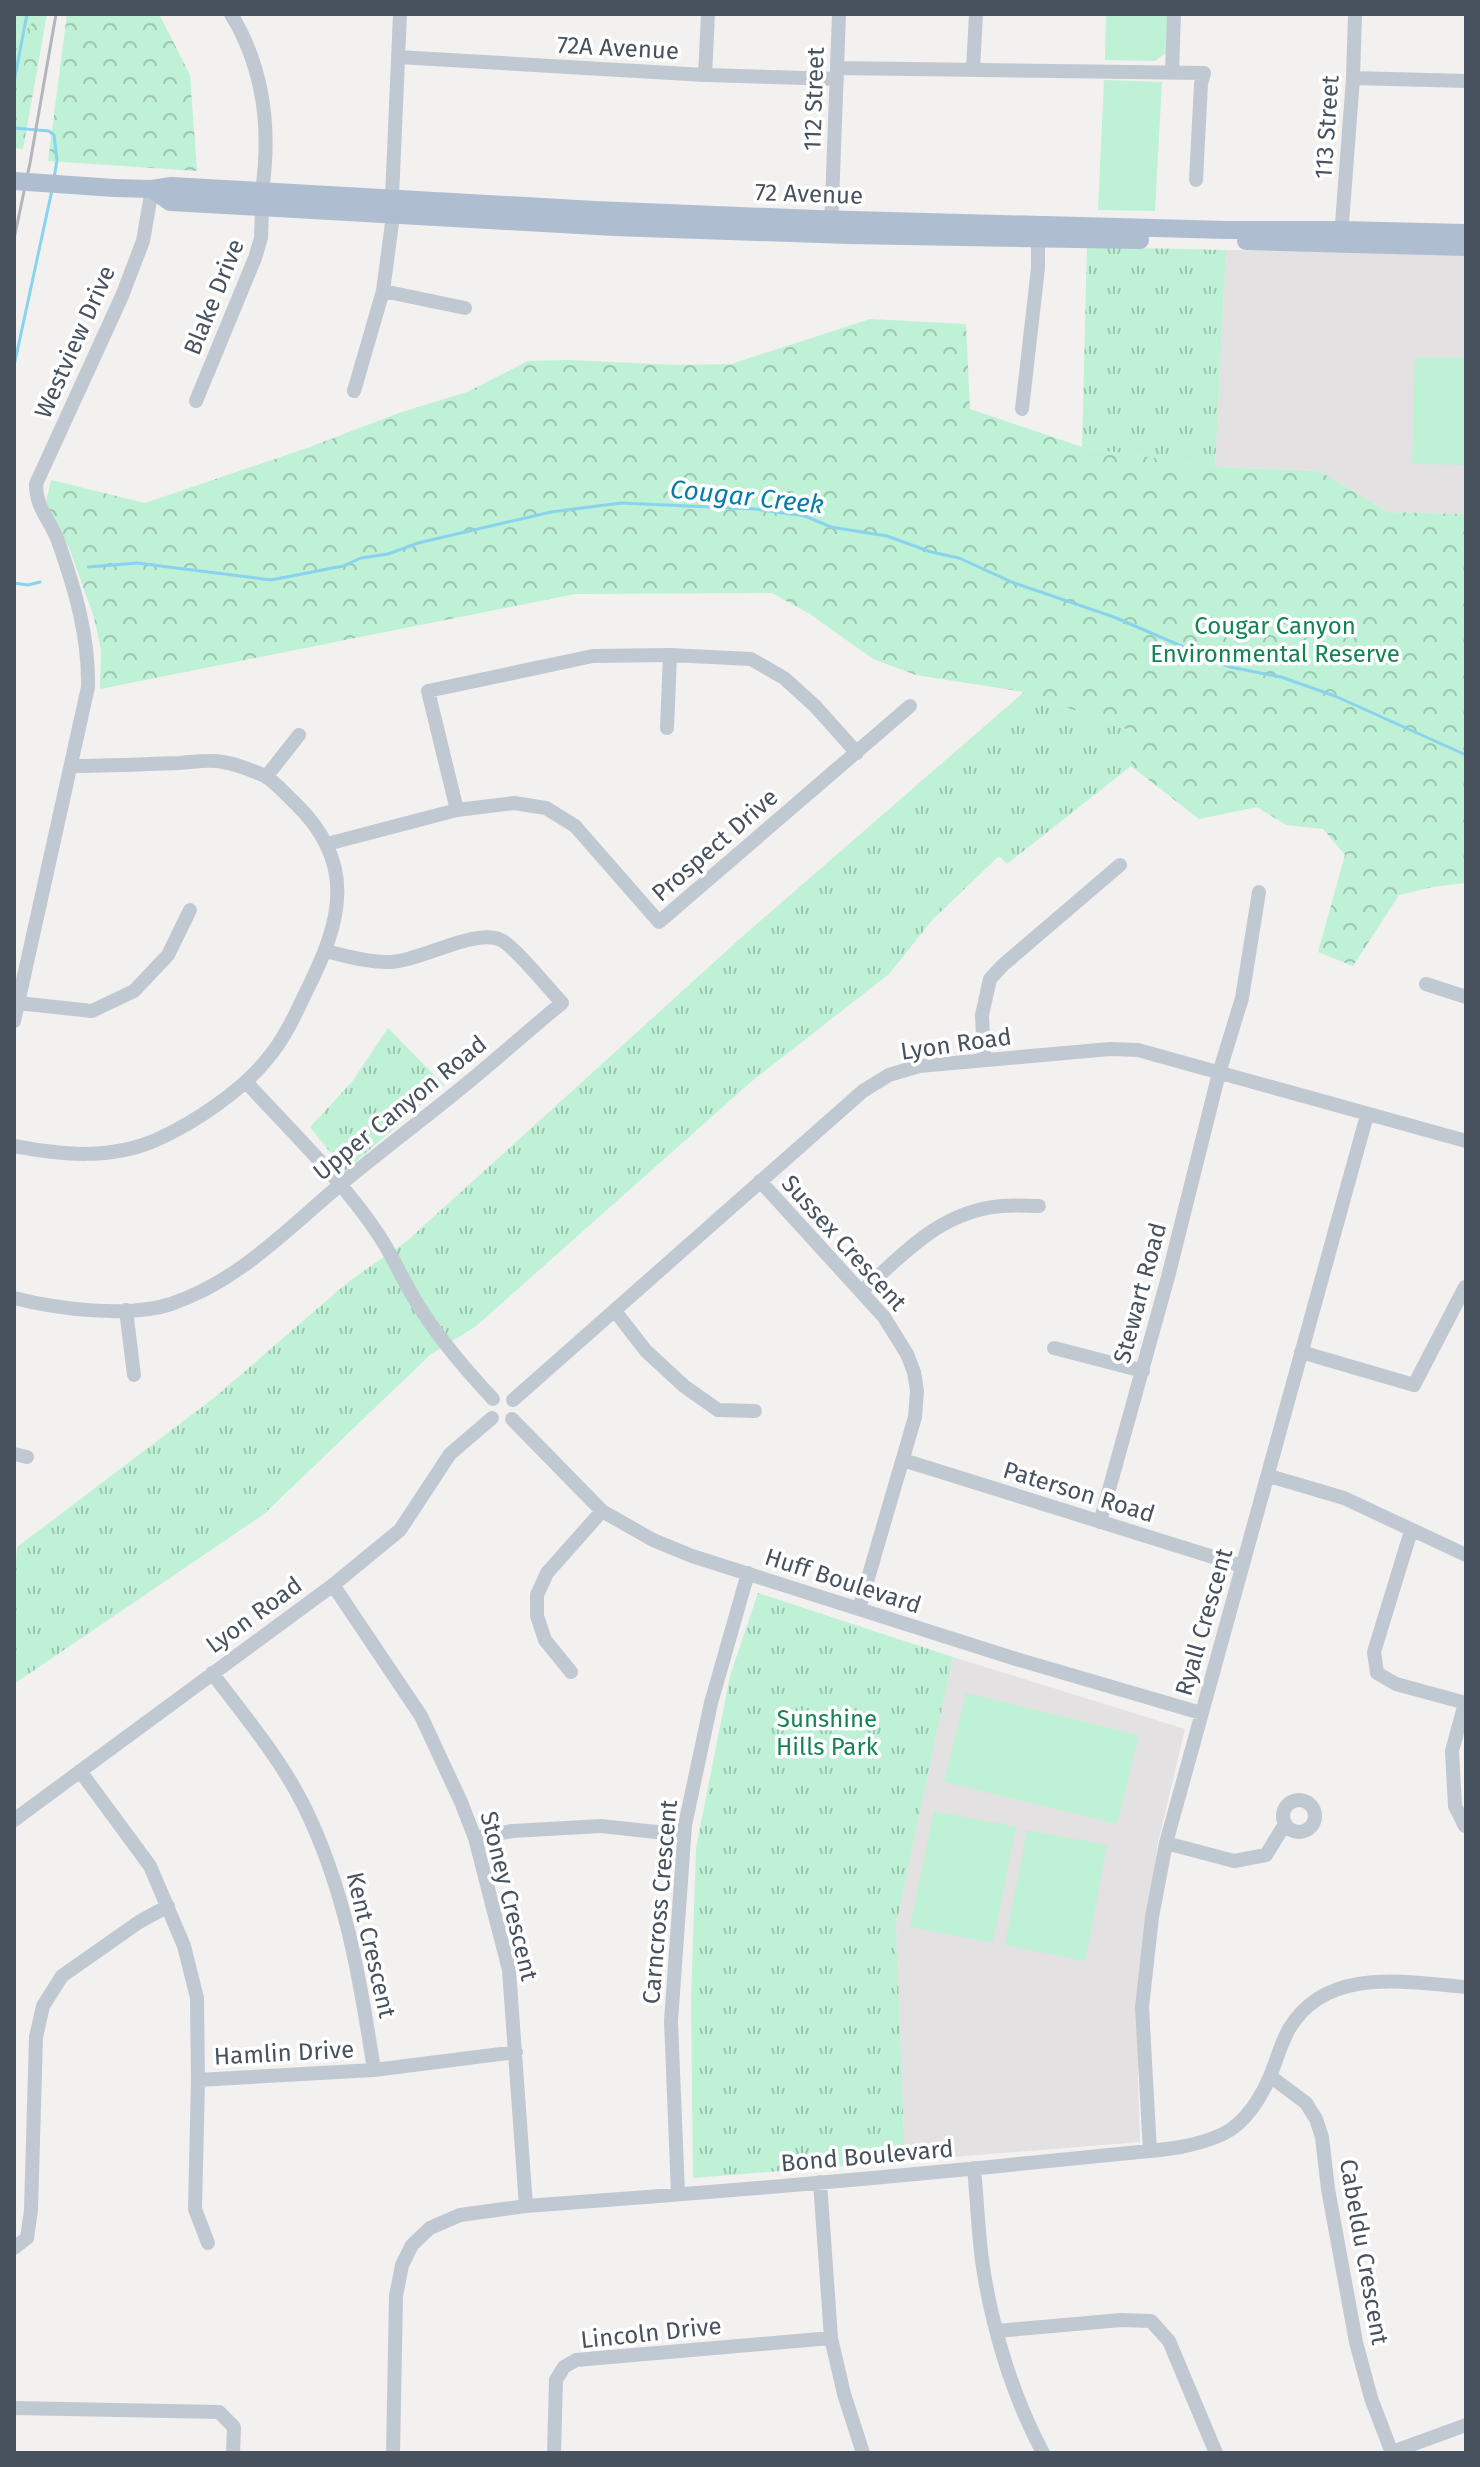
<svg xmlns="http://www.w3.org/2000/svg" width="1480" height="2467" viewBox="0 0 1480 2467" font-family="'Fira Sans',sans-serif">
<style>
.education{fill:#e4e1e2}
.grass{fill:#bef1d5}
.forest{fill:url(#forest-crowns)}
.park{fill:url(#park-tufts)}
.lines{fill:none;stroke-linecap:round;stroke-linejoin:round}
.stream{stroke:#89d3ef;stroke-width:3}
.minor{stroke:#c0c9d2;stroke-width:14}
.major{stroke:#afbdd0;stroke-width:18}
.rail{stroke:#b2b5bb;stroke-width:3}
.major-bridge{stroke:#afbdd0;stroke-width:18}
.labels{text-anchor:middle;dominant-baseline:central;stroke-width:7;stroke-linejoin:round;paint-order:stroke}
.street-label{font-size:24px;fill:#47525e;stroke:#fff}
.park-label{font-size:24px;fill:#148454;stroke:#fff}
.water-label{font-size:26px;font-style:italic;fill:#087ca9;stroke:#fff}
</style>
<defs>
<pattern id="forest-crowns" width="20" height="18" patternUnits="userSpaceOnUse" patternTransform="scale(2)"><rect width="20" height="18" fill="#bef1d5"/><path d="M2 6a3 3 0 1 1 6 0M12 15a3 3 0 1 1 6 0" fill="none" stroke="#9cc6b0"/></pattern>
<pattern id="park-tufts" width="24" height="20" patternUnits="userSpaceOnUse" patternTransform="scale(2)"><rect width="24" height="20" fill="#bef1d5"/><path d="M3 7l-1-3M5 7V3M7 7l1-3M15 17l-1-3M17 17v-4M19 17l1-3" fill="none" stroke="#9cc6b0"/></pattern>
</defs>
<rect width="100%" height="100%" fill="#f3f0f0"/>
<path class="education" d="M1226,250L1466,253V514L1388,512L1319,471L1215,467Z
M953,1657L1185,1729L1157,1847L1143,1973L1138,2079L1140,2142L905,2161L896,1925Z"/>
<path class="grass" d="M1106,14H1168L1167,52L1155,61L1105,60Z
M1104,80L1162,82L1155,211L1098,210Z
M1415,357L1466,358V465L1412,464Z
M966,1693L1139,1735L1117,1824L944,1782Z
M934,1811L1016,1827L993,1943L910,1927Z
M1027,1830L1107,1845L1085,1961L1005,1945Z"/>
<path class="forest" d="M14,14H47L23,149L14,148Z
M67,14H159L190,75L197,171L48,161Z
M870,319L966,324L970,409L1082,447L1215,467L1319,471L1388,512L1466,514V883L1432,887L1399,895L1353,966L1318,952L1345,855L1323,829L1286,825L1257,807L1199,819L1131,766V731L1024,692L916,675L873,659L810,614L772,593L575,594L100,689L101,651L94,617L70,550L46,502L51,480L145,503L307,448L399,413L467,392L528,361L567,360L677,365L731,364Z"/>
<path class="park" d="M14,14H33L16,111H14Z
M1087,247L1226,250L1215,467L1082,447Z
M1024,692L1131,731V766L1007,864L999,856L933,919L889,974L752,1081L475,1327L431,1354L264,1514L14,1684V1594L17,1547L214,1398L348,1282L407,1241L744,935Z
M388,1028L444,1085L345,1171L310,1127L352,1082Z
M758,1593L953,1657L896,1925L905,2161L693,2178L691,2002L696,1848L730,1676Z"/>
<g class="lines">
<path class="stream" d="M14,82L27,14
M14,128L49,131L54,135L57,160L54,178
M14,366L52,190
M88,567L137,563L271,580L343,566L361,558L388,554L418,543L551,512L621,503L755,509L805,516L831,527L887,536L931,552L959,558L1014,583L1114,617L1230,667L1281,677L1335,696L1466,755
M14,583L28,585L40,582"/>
<path class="minor" d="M231,14C264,68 271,129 262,191
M398,57L705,75L837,79
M837,68L1204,73L1201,84L1196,180
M973,69L976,14
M1172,73L1174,14
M705,75L708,14
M1353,78L1466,81
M392,197L400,14
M831,229L839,14
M1341,237L1353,78L1355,14
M383,291L465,308
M354,391L383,291L392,223L391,215
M196,401L255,258L261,238L262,207
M1022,409L1038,268V239
M667,728L670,655
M266,777L299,735
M457,810L428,691L593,656L670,655L751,659L784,678L815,706L857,753
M327,844L457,810L514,803L546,808L575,826L659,922L910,706
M1426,984L1466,997
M18,1003L92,1011L134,991L168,955L190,910
M14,1021L88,687C89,636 75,589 58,541C50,519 36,509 36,484L122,296L143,241L152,189
M984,1059L982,1015L990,979L1003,965L1120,865
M246,1082C288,1128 344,1182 378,1234C393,1256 403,1281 417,1303C438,1338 465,1369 493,1399
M14,1146C62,1155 110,1160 156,1140C194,1123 242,1091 268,1058C285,1038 296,1013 307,990C342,920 357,863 295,803C285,794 275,781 263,775C251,770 236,764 223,762C210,759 194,762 180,763C144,764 108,766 71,766
M760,1181L884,1317L907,1354L914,1372L917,1391L915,1417L859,1609
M861,1292C905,1253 939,1212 1001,1206C1014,1205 1027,1206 1039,1206
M14,1298C57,1309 129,1318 171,1304C239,1281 286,1230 340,1185C376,1155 413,1127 450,1097C488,1067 524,1034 562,1003C549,989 515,947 501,940C475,928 423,960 392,962C369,963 347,956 325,951
M126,1310L134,1375
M615,1311L646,1351L684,1386L718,1410L755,1411
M1054,1348L1143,1371
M1301,1352L1414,1385L1465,1287
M513,1400L863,1091L889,1075L919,1066L1110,1049L1138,1050L1466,1141
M512,1419L602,1511L653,1540L692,1556L1016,1659L1201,1713
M14,1454L27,1457
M903,1460L1242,1566
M1269,1476L1344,1498L1466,1555
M1100,1522L1168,1277L1219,1073L1242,998L1259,892
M1411,1531L1374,1652L1377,1673L1396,1684L1466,1703
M333,1585L421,1716L461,1802L475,1838L509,1970L526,2206
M571,1672L545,1640L537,1616V1595L547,1573L602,1511
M212,1673C244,1715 279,1757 303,1804C345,1888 360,1978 374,2070
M1465,1703L1452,1751L1455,1806L1465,1826
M80,1771L150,1866L184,1946L197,1998L198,2080L195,2209L208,2243
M1283 1816a16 16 0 1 1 32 0a16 16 0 1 1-32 0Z
M14,1820L333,1585L400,1530L450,1454L492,1418
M475,1838L512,1831L601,1826L684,1835
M1166,1843L1234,1861L1266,1855L1285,1824
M1270,2076L1306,2103L1316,2119L1322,2137L1328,2189L1356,2342L1371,2398L1392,2453
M198,2080L374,2070L516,2052
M1150,2151L1142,2007L1152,1917L1166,1843L1367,1115
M974,2168C977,2199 978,2230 982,2260C991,2325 1012,2395 1043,2453
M820,2182L831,2338L844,2394L863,2453
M678,2194L671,2021L685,1825L711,1703L748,1573
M14,2248L27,2238L31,2210L36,2037L43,2006L62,1976L139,1922L168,1906
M997,2331L1121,2320L1151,2321L1169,2341L1216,2453
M14,2408L219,2412L234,2427L233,2453
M1392,2452L1466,2425
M393,2453L396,2296L402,2265L412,2245L430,2228L460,2215L526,2206C681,2195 836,2182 990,2167C1036,2162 1082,2158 1129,2153C1161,2150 1193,2148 1223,2134C1246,2123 1262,2096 1271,2074C1277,2059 1281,2043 1289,2029C1326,1966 1406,1982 1466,1987
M554,2453L556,2380L564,2367L576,2360L831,2338"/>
<path class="major" d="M114,188L152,189L171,186L595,210L816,219L1227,230H1341L1466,233
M152,189L170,202L614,227L848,235L1140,240
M1246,241L1466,247"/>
<path class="rail" d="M14,239L30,163L56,14"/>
<path class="major-bridge" d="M14,181L114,188"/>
</g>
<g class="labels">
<g class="street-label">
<text transform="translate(618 48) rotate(3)">72A Avenue</text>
<text transform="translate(814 99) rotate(-88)">112 Street</text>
<text transform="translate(1327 127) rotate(-86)">113 Street</text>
<text transform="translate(809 194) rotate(2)">72 Avenue</text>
<text transform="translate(214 297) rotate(-68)">Blake Drive</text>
<text transform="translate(75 342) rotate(-66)">Westview Drive</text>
<text transform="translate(715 845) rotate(-41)">Prospect Drive</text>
<text transform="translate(956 1044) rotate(-8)">Lyon Road</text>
<text transform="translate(400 1108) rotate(-39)">Upper Canyon Road</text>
<text transform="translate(844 1243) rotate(48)">Sussex Crescent</text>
<text transform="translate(1140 1293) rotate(-75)">Stewart Road</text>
<text transform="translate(1079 1492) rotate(17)">Paterson Road</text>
<text transform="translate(843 1581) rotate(18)">Huff Boulevard</text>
<text transform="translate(254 1615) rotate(-36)">Lyon Road</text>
<text transform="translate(1204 1622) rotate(-74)">Ryall Crescent</text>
<text transform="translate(509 1896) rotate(76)">Stoney Crescent</text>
<text transform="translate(660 1902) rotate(-85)">Carncross Crescent</text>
<text transform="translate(371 1945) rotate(77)">Kent Crescent</text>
<text transform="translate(284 2053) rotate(-3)">Hamlin Drive</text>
<text transform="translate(867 2156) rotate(-5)">Bond Boulevard</text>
<text transform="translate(1364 2252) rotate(80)">Cabeldu Crescent</text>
<text transform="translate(651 2333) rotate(-6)">Lincoln Drive</text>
</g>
<g class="park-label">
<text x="1275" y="626">Cougar Canyon<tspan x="1275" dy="28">Environmental Reserve</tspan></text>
<text x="827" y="1719">Sunshine<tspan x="827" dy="28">Hills Park</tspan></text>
</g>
<g class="water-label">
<text transform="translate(747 497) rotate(6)">Cougar Creek</text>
</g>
</g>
<rect width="1480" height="2467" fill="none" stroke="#47525e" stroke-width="32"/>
</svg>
